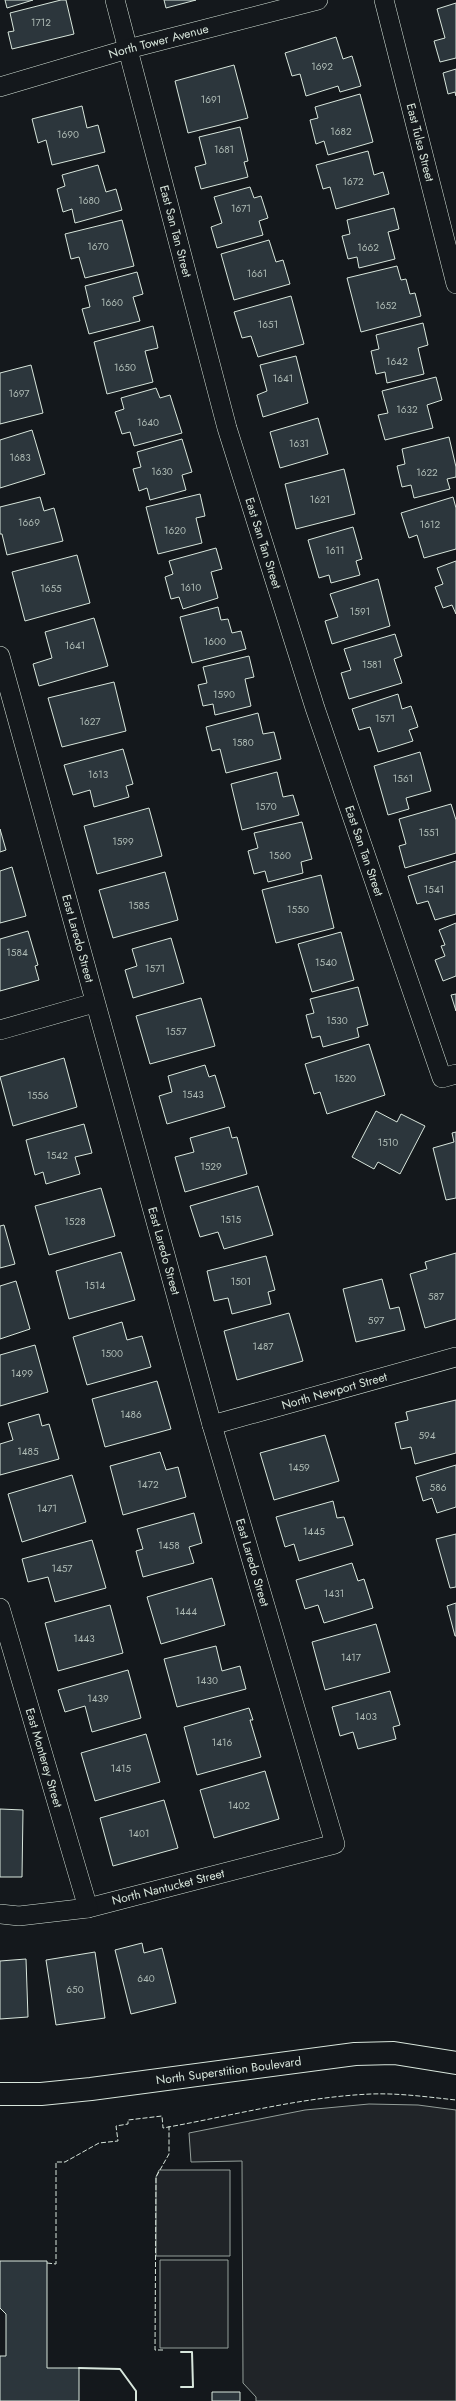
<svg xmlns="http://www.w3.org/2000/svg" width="456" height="2401" viewBox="0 0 456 2401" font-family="Jost,sans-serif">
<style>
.green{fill:#202428;stroke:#939e99}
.building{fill:#2c363c;stroke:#d8e6dc}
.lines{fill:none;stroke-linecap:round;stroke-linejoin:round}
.street-casing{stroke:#d8e6dc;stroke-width:20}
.secondary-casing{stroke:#d8e6dc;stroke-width:24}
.street{stroke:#14181c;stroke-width:19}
.secondary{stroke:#14181c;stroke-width:22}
.fence{stroke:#d8e6dc;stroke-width:1;stroke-dasharray:5 2;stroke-linecap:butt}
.wall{stroke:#d8e6dc;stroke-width:2}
.labels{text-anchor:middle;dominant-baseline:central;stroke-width:3;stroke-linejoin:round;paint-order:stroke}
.number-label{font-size:10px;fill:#adbab4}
.street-label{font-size:12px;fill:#d8e6dc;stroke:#14181c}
</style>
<rect width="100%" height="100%" fill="#14181c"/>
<path class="green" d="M369,2104L418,2105L456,2110V2401H256V2397L243,2383L242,2161L191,2162L189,2133L305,2110Z
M159,2170H230V2256H156V2177Z
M160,2260H228V2348H160Z"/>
<path class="building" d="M5,0H33L7,8Z
M61,0H66L74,34L12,49L8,32L14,31L10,13Z
M164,0H196L166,8Z
M456,3V58L440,62L434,41L445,38L437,9Z
M336,37L343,59L352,56L361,86L340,92L338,86L306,96L300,74L292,76L285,53Z
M234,65L248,118L188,133L175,81Z
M456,69V96L455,92L448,94L443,73Z
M360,94L373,142L328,155L324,141L316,144L310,120L318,118L315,107Z
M82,106L87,128L98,125L105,152L52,165L46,140L38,143L32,119Z
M240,127L248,161L244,162L248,177L201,189L195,167L206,164L199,137Z
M368,151L374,175L383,172L389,194L336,209L330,187L323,189L316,165Z
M98,165L106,192L116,189L122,210L75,223L72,209L63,212L57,189L65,186L62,175Z
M250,187L254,198L261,196L268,218L259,221L263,235L217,248L211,227L222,223L214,197Z
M394,208L399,229L388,232L395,259L359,268L357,257L348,259L342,236L350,234L347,220Z
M122,220L134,266L85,278L79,257L71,259L65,234Z
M269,240L276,262L283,260L290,284L234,300L221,254Z
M397,266L401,280L406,279L410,294L415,293L421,316L361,332L347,278Z
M137,272L143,294L133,297L140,321L89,334L82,309L90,307L85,286Z
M291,296L304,344L258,357L251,336L242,338L234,312Z
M423,323L428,345L418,348L424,374L387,383L385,372L376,374L371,351L379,349L376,335Z
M153,326L158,348L145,351L153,382L107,394L94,342Z
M296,356L308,403L263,417L257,395L267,391L260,365Z
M31,365L43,413L0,424V373Z
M436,377L442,400L427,405L433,428L385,440L378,415L388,413L382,391Z
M156,388L160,398L170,395L182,433L134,446L130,432L122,434L115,412L124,409L121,398Z
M318,418L328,454L280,468L270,432Z
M32,430L45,474L0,488V440Z
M449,437L456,467V477L447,479L450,489L414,498L411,485L402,487L397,466L405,464L402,449Z
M182,439L192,472L182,475L186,490L150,500L147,488L139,491L133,469L141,467L137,452Z
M344,469L355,514L296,529L285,484Z
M200,494L205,516L196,518L202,543L158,554L146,507Z
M40,497L44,511L54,508L63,541L7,555L2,534H0V507Z
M453,497L456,508V549L424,558L417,535L409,538L401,513Z
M353,527L362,559L356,561L360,575L331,583L329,575L319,578L308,540Z
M216,548L222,569L211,572L218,598L183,609L179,597L171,599L165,577L173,574L169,561Z
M77,555L90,603L25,621L12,572Z
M456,561V614L452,605L443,608L435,587L443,584L437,568Z
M378,579L390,626L332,644L325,621L338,617L330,594Z
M218,607L221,620L228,619L232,633L241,631L246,649L192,663L180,617Z
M94,618L108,666L39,686L33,664L52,658L45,632Z
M395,634L402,656L394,659L402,683L349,699L341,673L351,670L344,649Z
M249,656L254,677L245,679L251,706L215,715L213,704L203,706L198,685L207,683L203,667Z
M114,682L126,731L62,747L48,698Z
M398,694L402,709L411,706L418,727L409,730L413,741L378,752L370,727L359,730L352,709Z
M258,713L263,734L274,732L281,759L226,773L220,749L212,751L206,727Z
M123,749L133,784L126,786L129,797L94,807L90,790L73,795L64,765Z
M420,752L431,791L406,798L409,809L388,815L374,766Z
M277,772L283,797L293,795L299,815L242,830L231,784Z
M451,804L456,820V853L405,868L399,846L406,844L399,819Z
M149,808L162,856L97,874L84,826Z
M302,822L312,859L301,862L303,873L268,882L265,871L254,874L248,851L258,848L254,833Z
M0,829L6,850L0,852Z
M456,861V914L435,920L428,901L417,904L408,876Z
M12,867L26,916L0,923V871Z
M165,872L178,920L113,938L99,890Z
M321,875L334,928L276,943L262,890Z
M456,923V976L443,981L435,960L445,956L441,946L445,945L439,930Z
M28,931L38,965L35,966L39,980L0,991V939Z
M341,932L354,980L312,992L298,944Z
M171,938L184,983L133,998L125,970L137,966L132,949Z
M358,987L368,1025L357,1028L359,1037L323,1047L320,1036L312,1038L306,1015L314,1013L310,999Z
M456,994V1011L451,995Z
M201,998L215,1046L150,1064L136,1016Z
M369,1044L385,1095L327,1114L320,1092L314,1094L305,1064Z
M64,1058L77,1107L13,1126L0,1077Z
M205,1065L209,1077L215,1075L225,1107L167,1124L159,1096L172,1092L168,1076Z
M376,1111L397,1122L401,1114L425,1126L400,1174L378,1162L374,1169L352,1157Z
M84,1124L92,1153L75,1157L80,1174L46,1184L43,1172L35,1175L26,1140Z
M229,1127L232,1138L237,1137L247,1174L185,1192L175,1157L194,1152L190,1138Z
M456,1132V1198L446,1200L433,1148L454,1142L452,1133Z
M258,1186L273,1235L224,1249L218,1232L200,1237L190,1206Z
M101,1188L115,1236L49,1255L35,1206Z
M4,1225L15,1264L0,1268V1226Z
M121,1252L135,1300L69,1319L56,1271Z
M456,1253V1319L425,1328L410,1274L427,1269L425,1262Z
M266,1256L275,1290L268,1292L271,1304L232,1314L228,1298L214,1301L207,1271Z
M382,1279L390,1309L399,1307L405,1330L356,1342L343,1289Z
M16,1281L30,1329L0,1339V1286Z
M289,1313L303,1361L237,1380L224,1331Z
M122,1322L127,1340L142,1336L151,1367L87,1385L73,1337Z
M35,1345L48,1392L0,1406V1355Z
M157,1381L171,1429L105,1447L92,1399Z
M456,1400V1453L415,1464L411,1447L401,1449L395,1423L408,1420L406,1412Z
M39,1414L42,1426L49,1424L59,1459L0,1475V1444L13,1440L8,1423Z
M325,1435L339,1481L274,1500L260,1453Z
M160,1452L166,1470L178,1467L186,1497L123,1515L110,1466Z
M456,1465V1507L437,1513L432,1498L423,1501L416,1477Z
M72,1475L86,1522L22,1542L8,1494Z
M333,1501L337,1518L344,1517L353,1545L299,1561L294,1544L285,1547L276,1517Z
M194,1513L202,1543L189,1547L194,1563L143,1577L136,1551L143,1549L137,1529Z
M456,1534V1587L450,1588L436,1539Z
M92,1540L106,1588L55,1602L48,1577L28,1582L22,1559Z
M352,1563L358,1581L364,1579L373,1608L324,1623L318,1605L305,1609L296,1580Z
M212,1578L225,1625L161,1644L147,1597Z
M456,1603V1636H455L447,1606Z
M110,1605L123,1653L58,1671L45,1623Z
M376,1624L390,1672L325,1690L312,1642Z
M216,1646L222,1671L240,1666L246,1689L177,1707L164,1659Z
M128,1670L141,1718L92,1732L85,1706L65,1712L58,1690Z
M390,1691L400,1725L393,1727L396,1739L358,1749L353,1732L340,1736L332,1707Z
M249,1708L253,1720H250L261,1757L197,1775L184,1727Z
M146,1734L160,1782L95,1801L81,1753Z
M265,1771L279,1819L214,1838L200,1790Z
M164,1800L178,1848L113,1866L100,1818Z
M0,1809L23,1810L22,1877H0Z
M142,1943L144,1953L162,1948L176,2003L131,2014L115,1950Z
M95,1952L105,2018L56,2025L46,1960Z
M26,1959L28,2017L0,2019V1961Z
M0,2261H47V2368H79V2401H0V2356H6V2314L0,2308Z
M212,2392H240V2401H212Z"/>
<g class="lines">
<g class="street-casing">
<g id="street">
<path id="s1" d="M115,0L227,428L315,708L442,1078L456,1074"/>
<path id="s2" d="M384,0L456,284"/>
<path id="s3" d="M0,87L128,49L318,0"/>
<path id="s4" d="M0,656L212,1425L335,1844L88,1908L19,1916L0,1914"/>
<path d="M0,1030L94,1003"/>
<path id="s5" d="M212,1425L456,1357"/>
<path id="s6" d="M0,1608L88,1908"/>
</g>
</g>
<g class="secondary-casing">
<g id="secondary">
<path id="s7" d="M0,2094H41L91,2089L355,2054L394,2053L456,2063"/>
</g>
</g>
<use href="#street" class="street"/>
<use href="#secondary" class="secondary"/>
<path class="fence" d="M47,2263L56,2264V2162H65L99,2143L118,2141L116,2126L128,2124V2120L162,2116L163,2128C231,2116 301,2097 371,2094C399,2093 428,2097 456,2100
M163,2350H155L156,2177L169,2154V2126"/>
<path class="wall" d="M79,2368L120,2369L136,2391V2401
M181,2387H193L192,2352H181"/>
</g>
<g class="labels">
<g class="number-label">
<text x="41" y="22">1712</text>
<text x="322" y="66">1692</text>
<text x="211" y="99">1691</text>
<text x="341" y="131">1682</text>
<text x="68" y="134">1690</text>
<text x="224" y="149">1681</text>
<text x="353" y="181">1672</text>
<text x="89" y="200">1680</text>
<text x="241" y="208">1671</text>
<text x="98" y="246">1670</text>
<text x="368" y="247">1662</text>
<text x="257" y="273">1661</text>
<text x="112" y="302">1660</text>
<text x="386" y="305">1652</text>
<text x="268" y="324">1651</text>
<text x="397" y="361">1642</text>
<text x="125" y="367">1650</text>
<text x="283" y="378">1641</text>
<text x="19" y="393">1697</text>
<text x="407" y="409">1632</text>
<text x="148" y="422">1640</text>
<text x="299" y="443">1631</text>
<text x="20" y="457">1683</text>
<text x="162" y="471">1630</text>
<text x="427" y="472">1622</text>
<text x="320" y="499">1621</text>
<text x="29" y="522">1669</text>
<text x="430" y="524">1612</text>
<text x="175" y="530">1620</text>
<text x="335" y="550">1611</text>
<text x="191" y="587">1610</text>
<text x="51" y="588">1655</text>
<text x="360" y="611">1591</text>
<text x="215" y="641">1600</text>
<text x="75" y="645">1641</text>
<text x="372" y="664">1581</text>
<text x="224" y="694">1590</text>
<text x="385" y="718">1571</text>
<text x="90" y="721">1627</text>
<text x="243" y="742">1580</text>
<text x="98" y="774">1613</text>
<text x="403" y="778">1561</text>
<text x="266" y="806">1570</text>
<text x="429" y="832">1551</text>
<text x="123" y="841">1599</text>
<text x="280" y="855">1560</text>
<text x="434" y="889">1541</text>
<text x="139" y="905">1585</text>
<text x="298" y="909">1550</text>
<text x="17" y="952">1584</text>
<text x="326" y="962">1540</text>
<text x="155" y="968">1571</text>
<text x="337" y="1020">1530</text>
<text x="176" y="1031">1557</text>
<text x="345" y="1078">1520</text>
<text x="193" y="1094">1543</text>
<text x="38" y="1095">1556</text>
<text x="388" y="1142">1510</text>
<text x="57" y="1155">1542</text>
<text x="211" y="1166">1529</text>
<text x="231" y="1219">1515</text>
<text x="75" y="1221">1528</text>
<text x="241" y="1281">1501</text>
<text x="95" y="1285">1514</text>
<text x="436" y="1296">587</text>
<text x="376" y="1320">597</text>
<text x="263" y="1346">1487</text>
<text x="112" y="1353">1500</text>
<text x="22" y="1373">1499</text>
<text x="131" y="1414">1486</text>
<text x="427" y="1435">594</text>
<text x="28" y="1451">1485</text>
<text x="299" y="1467">1459</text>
<text x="148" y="1484">1472</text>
<text x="438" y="1487">586</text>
<text x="47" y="1508">1471</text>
<text x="314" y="1531">1445</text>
<text x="169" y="1545">1458</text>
<text x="62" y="1568">1457</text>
<text x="334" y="1593">1431</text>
<text x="186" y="1611">1444</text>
<text x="84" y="1638">1443</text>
<text x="351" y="1657">1417</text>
<text x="207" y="1680">1430</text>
<text x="98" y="1698">1439</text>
<text x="366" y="1716">1403</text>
<text x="222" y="1742">1416</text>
<text x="121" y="1768">1415</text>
<text x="239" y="1805">1402</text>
<text x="139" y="1833">1401</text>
<text x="146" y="1978">640</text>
<text x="75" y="1989">650</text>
</g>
<g class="street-label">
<text stroke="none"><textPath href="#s3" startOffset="165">North Tower Avenue</textPath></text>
<text stroke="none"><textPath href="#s2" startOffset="147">East Tulsa Street</textPath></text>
<text stroke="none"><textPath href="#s1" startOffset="239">East San Tan Street</textPath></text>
<text stroke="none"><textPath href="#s1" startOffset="563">East San Tan Street</textPath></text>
<text stroke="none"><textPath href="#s1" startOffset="887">East San Tan Street</textPath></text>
<text stroke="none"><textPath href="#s4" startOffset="293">East Laredo Street</textPath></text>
<text stroke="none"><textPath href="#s4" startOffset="617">East Laredo Street</textPath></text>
<text stroke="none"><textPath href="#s5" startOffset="127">North Newport Street</textPath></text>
<text stroke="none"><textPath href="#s4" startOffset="941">East Laredo Street</textPath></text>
<text stroke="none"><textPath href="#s6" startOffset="156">East Monterey Street</textPath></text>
<text transform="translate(168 1887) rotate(-14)">North Nantucket Street</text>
<text stroke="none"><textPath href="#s7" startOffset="230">North Superstition Boulevard</textPath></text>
</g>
</g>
</svg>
